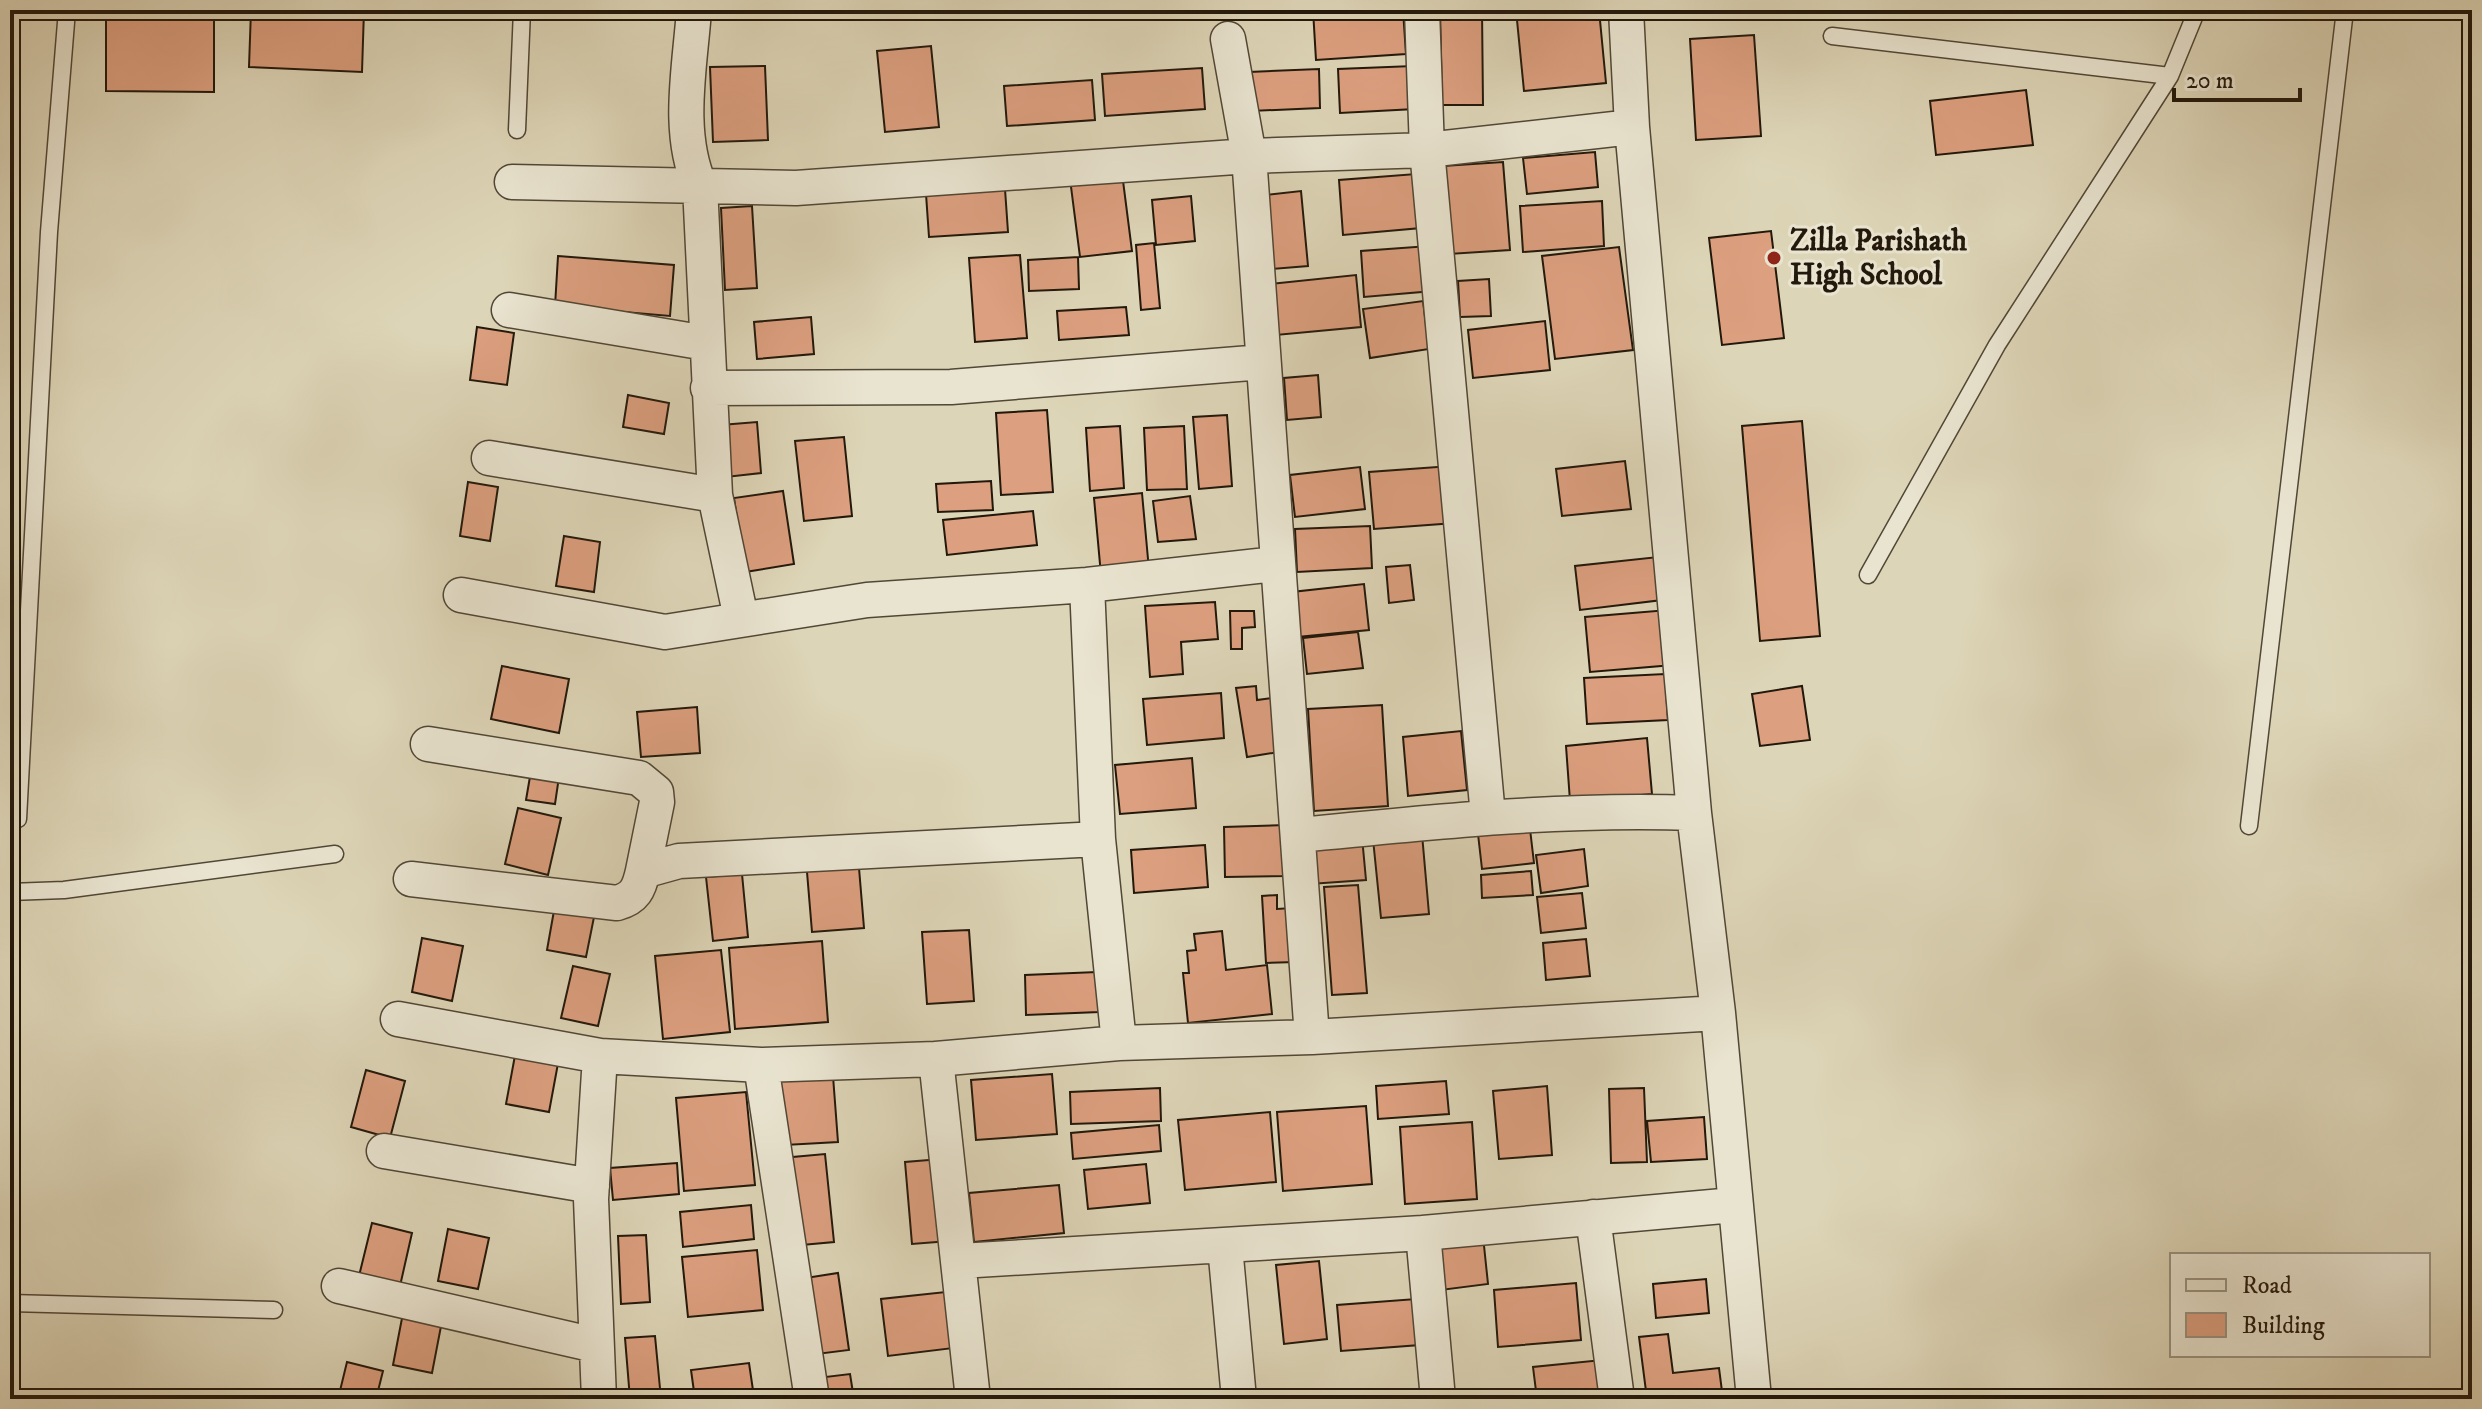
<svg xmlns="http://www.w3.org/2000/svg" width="2482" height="1409" viewBox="0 0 2482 1409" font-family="'IM FELL DW Pica',serif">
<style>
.building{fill:#dc9f7f;stroke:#22180b;stroke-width:2}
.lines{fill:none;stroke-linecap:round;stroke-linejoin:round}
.lane-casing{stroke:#514736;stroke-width:19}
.street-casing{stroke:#514736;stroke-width:37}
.lane{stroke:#e9e4d0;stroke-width:16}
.street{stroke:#e9e4d0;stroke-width:34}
.poi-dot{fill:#8f2418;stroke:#e9e4d0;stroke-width:3}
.labels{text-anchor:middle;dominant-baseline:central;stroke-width:6;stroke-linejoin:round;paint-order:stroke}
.poi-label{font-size:30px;font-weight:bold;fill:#22180b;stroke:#e9e4d0;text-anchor:start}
</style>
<rect width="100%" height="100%" fill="#ddd5b7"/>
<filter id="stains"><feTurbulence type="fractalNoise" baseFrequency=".0025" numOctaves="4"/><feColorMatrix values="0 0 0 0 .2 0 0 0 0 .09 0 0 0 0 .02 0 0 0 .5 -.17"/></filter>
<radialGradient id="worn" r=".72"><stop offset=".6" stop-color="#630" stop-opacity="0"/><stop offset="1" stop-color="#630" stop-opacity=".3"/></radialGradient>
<path class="building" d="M106,10H214V92L106,91Z
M251,10H364L362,72L249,67Z
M1313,10H1403L1406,54L1316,60Z
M1440,10H1482L1483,105H1442Z
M1516,10H1599L1606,83L1524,91Z
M1754,35L1761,136L1696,140L1690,39Z
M931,46L939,127L885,132L877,51Z
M765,66L768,140L713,142L710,67Z
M1413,66L1415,109L1340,113L1338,69Z
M1202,68L1205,109L1105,116L1102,74Z
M1319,69L1320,108L1251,111L1249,72Z
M1092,80L1095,120L1007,126L1004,86Z
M2026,90L2033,145L1936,155L1930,101Z
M1595,152L1598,187L1527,194L1523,158Z
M1503,162L1510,250L1449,254L1443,166Z
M1122,173L1132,251L1080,257L1070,179Z
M1416,174L1421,228L1343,235L1339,180Z
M1005,189L1008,232L929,237L926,194Z
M1301,191L1308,266L1272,269L1265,195Z
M1191,196L1195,241L1156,245L1152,200Z
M1602,201L1604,246L1523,252L1520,206Z
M752,206L757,288L725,290L721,208Z
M1771,231L1784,338L1722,345L1709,238Z
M1154,243L1160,308L1141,310L1136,245Z
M1429,246L1433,291L1364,297L1361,251Z
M1619,247L1633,350L1555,359L1542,256Z
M1020,255L1027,338L975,342L969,258Z
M558,256L674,265L670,316L555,306Z
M1078,257L1079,289L1029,291L1028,260Z
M1356,275L1361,327L1276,335L1270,284Z
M1489,279L1491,316L1460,317L1458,281Z
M1423,301L1429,349L1370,358L1363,309Z
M1126,307L1129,335L1059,340L1057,311Z
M811,317L814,354L757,359L754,322Z
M1545,321L1550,370L1473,378L1468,330Z
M477,327L514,333L507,385L470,380Z
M1318,375L1321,417L1287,420L1284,378Z
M628,395L669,403L664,434L623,427Z
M1047,410L1053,492L1001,495L996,413Z
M1227,415L1232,486L1199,489L1193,417Z
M1802,421L1820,636L1760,641L1742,426Z
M757,422L761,473L726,477L721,425Z
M1120,426L1124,488L1090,491L1086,428Z
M1184,426L1187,489L1147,490L1144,428Z
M844,437L852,516L804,521L795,441Z
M1625,461L1631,509L1562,516L1556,469Z
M1451,466L1455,523L1374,529L1369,472Z
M1360,467L1365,509L1295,517L1290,475Z
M991,481L993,510L938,512L936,484Z
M468,482L498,487L490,541L460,536Z
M783,491L794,564L745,572L734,498Z
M1142,493L1149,570L1101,575L1094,498Z
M1190,496L1196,539L1158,542L1153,501Z
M1033,511L1037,545L947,555L943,520Z
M1370,526L1372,568L1297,572L1295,529Z
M564,536L600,542L594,592L556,586Z
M1658,557L1662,600L1580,610L1575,566Z
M1410,565L1414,600L1389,603L1386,567Z
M1364,584L1369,630L1297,637L1292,592Z
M1215,602L1218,639L1181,642L1183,674L1150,677L1145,606Z
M1668,610L1673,665L1590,672L1585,617Z
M1230,611H1254L1255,627L1242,628V649H1231Z
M1358,632L1363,668L1307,674L1303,638Z
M502,666L569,679L559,733L491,719Z
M1665,674L1668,720L1587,724L1584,678Z
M1256,686L1257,700L1272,698L1279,752L1247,757L1236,688Z
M1802,686L1810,740L1760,746L1752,694Z
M1221,693L1224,738L1147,745L1143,699Z
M1382,705L1388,806L1314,811L1308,709Z
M697,707L700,753L641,757L637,712Z
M1461,731L1467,790L1408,796L1403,737Z
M1647,738L1652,794L1570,801L1566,746Z
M1192,758L1196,808L1120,814L1115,765Z
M532,765L560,770L555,804L526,800Z
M518,808L561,818L548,875L505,864Z
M1287,825L1288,876L1225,877L1224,827Z
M1530,829L1534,863L1482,869L1478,834Z
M1422,834L1429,914L1381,918L1373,839Z
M1362,837L1366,880L1310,884L1307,842Z
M1205,845L1208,887L1134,893L1131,850Z
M1584,849L1588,886L1541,893L1536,855Z
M858,856L864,928L812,932L806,860Z
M1531,871L1533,895L1482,898L1481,875Z
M742,874L748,937L713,941L706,877Z
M1358,885L1367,993L1332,995L1324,887Z
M1582,893L1586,928L1541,933L1537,897Z
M1277,895V909L1292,908L1296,962L1266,963L1262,896Z
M555,905L595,912L586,957L547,950Z
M969,930L974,1001L927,1004L922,932Z
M1222,931L1226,970L1267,965L1272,1014L1188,1023L1183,973H1189L1187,951L1196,950L1194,934Z
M422,938L463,946L452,1001L412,992Z
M1586,939L1590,976L1546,980L1543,943Z
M822,941L828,1022L735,1029L729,948Z
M721,950L730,1032L663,1039L655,956Z
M573,966L610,974L598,1026L561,1018Z
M1097,972L1099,1012L1026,1015L1025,975Z
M516,1050L559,1058L549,1112L506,1104Z
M366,1070L405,1081L390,1138L351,1127Z
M1052,1074L1057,1134L976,1140L971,1080Z
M833,1076L838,1142L785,1145L780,1080Z
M1446,1081L1449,1114L1378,1119L1376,1086Z
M1547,1086L1552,1155L1499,1159L1493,1091Z
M1160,1088L1161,1121L1071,1124L1070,1092Z
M1644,1088L1647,1162L1611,1163L1609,1089Z
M746,1092L755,1185L684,1191L676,1098Z
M1366,1106L1372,1184L1283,1191L1277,1112Z
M1270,1112L1276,1182L1185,1190L1178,1120Z
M1704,1117L1707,1159L1651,1162L1647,1121Z
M1472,1122L1477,1199L1405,1204L1400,1127Z
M1159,1125L1161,1151L1073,1159L1071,1133Z
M825,1154L834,1242L791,1246L782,1158Z
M941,1159L949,1241L912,1244L905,1162Z
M677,1163L679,1194L613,1200L610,1168Z
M1146,1164L1150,1203L1088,1209L1084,1170Z
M1059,1185L1064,1233L974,1242L969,1193Z
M751,1205L754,1239L683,1247L680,1212Z
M372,1223L412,1233L400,1286L359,1276Z
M448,1229L489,1238L478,1289L438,1281Z
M646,1235L650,1302L621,1304L618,1236Z
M1483,1236L1488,1284L1441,1290L1436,1240Z
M757,1250L763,1310L688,1317L682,1257Z
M1319,1261L1327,1339L1284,1344L1276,1265Z
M838,1273L849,1350L809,1355L799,1279Z
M1706,1279L1709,1313L1656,1318L1653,1284Z
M1576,1283L1581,1340L1498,1347L1494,1290Z
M955,1291L962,1347L888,1356L881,1299Z
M1416,1299L1420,1345L1341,1351L1337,1305Z
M403,1313L442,1321L432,1373L393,1365Z
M1668,1334L1673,1373L1719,1368L1723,1399H1647L1639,1337Z
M655,1336L661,1399H630L625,1338Z
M1602,1360L1607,1399H1537L1533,1367Z
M347,1362L383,1371L376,1399H338Z
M749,1363L754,1397L695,1399L691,1370Z
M850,1374L854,1399H828L825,1377Z"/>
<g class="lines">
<g class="lane-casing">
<path id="lane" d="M1832,36L2170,76L2197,10
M517,130L522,10
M1868,575L1997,345L2170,76
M18,819L49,232L67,10
M2249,826L2345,10
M10,892L64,890L335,854
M10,1303L274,1310"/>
</g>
<g class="street-casing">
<path id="street" d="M694,10C690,67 676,132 700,186L715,495L741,618
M1422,10L1427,150L1488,816
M1626,10L1632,127L1694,813L1718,1013L1754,1399
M1228,39L1249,156L1312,1037
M512,182L796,188L1249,156L1427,150L1632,127
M509,310L706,343
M708,388L951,387L1263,362
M489,458L715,495
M1087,585L1098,839L1119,1043
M461,595L665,632L867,600L1087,585L1276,564
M428,744L639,778L656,792L657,802L643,871
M1300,835C1432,822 1562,808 1694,813
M411,879L617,903C635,898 639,889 643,871L679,861L1098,839
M398,1019L600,1056L761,1065L936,1059L1119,1043L1312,1037L1718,1013
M936,1059L973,1399
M761,1065L812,1399
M384,1151L592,1186
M1593,1217L1617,1399
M1423,1233L1438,1399
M1225,1246L1239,1399
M960,1261L1423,1233L1734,1205
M339,1286L595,1345
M599,1399L591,1199L600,1056"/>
</g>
<use href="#lane" class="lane"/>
<use href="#street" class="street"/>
</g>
<circle class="poi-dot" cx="1774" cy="258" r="8"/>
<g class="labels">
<g class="poi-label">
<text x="1790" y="241">Zilla Parishath<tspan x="1790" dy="34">High School</tspan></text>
</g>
</g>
<rect width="2482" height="1409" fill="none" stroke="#ddd5b7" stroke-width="40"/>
<rect x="12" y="12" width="2458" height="1385" fill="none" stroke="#22180b" stroke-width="4"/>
<rect x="20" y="20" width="2442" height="1369" fill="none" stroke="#22180b" stroke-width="2"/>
<rect x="2170" y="1253" width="260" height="104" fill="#e9e4d0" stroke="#999281" stroke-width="2"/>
<rect x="2186" y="1279" width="40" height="12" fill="#e9e4d0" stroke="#999281" stroke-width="2"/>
<text x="2242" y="1293" font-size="24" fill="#22180b">Road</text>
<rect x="2186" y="1313" width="40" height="24" fill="#dc9f7f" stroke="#999281" stroke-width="2"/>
<text x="2242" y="1333" font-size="24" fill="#22180b">Building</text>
<path d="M2174 88v12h126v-12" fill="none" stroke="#22180b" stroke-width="4"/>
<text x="2186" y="88" font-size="24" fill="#22180b" stroke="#e9e4d0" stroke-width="6" paint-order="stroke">20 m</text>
<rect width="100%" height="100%" filter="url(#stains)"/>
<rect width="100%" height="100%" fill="url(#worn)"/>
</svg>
